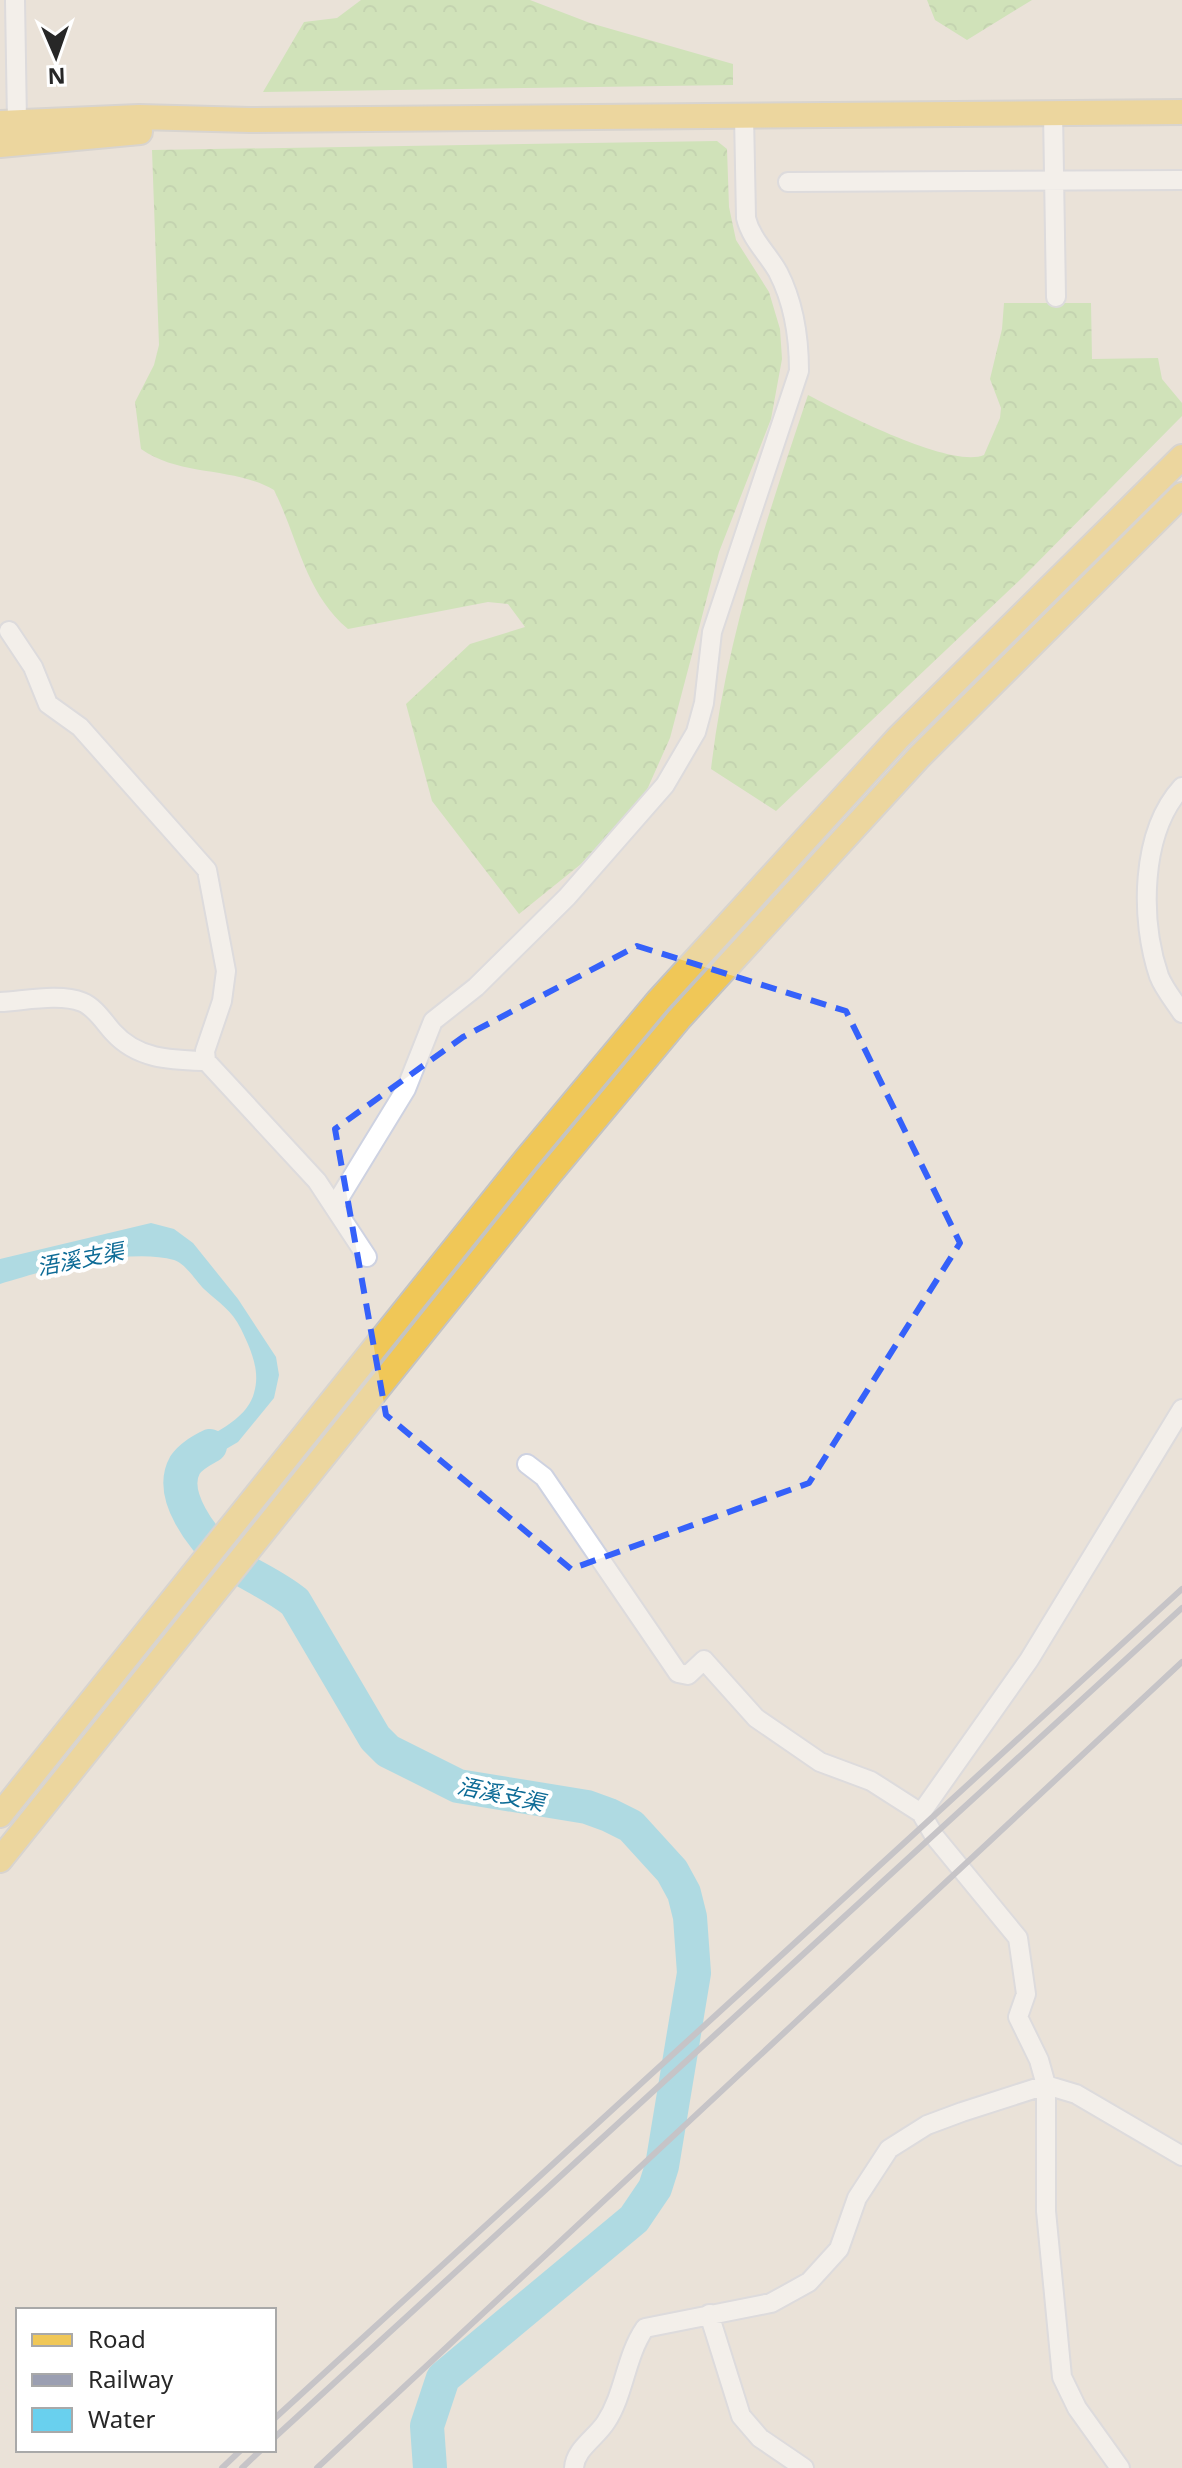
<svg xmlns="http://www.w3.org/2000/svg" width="1182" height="2468" viewBox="0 0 1182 2468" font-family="'Noto Sans','Noto Sans SC',sans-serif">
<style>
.forest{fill:url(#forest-crowns)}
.water{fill:#69d0ee}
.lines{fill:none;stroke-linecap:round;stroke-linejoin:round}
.river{stroke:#69d0ee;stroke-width:34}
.minor-casing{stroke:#ced2e1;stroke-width:22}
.major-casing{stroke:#c3c3c3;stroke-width:28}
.minor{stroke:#fff;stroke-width:18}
.major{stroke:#f0c757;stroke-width:24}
.rail{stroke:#9b9fb2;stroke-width:6}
.marked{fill:none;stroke:#3561fa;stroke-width:6;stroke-dasharray:16 10;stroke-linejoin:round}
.labels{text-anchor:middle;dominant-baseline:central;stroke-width:8;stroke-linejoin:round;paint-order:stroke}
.water-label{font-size:22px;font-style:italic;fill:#0d6b96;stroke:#fff}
</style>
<defs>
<pattern id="forest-crowns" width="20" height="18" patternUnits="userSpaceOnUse" patternTransform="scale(2)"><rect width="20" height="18" fill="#b1e293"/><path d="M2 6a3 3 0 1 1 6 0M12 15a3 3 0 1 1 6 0" fill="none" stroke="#98c27f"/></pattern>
</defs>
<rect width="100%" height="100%" fill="#eae2d8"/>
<path class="forest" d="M361,0H530L590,23L733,64V85L263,92L304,22L337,18Z
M927,0H1032L967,40L935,20Z
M717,141L727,149L729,207L736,240L769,292L780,329L782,359L771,419L719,552L670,738L646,792L581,864L519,914L432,801L406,704L470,644L525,627L508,604L488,602L348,629C305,593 298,538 274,490C232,466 181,477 141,449L135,402L154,365L159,345L152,150Z
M1004,303H1091L1092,359L1158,358L1162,379L1182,403V416L1023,577L776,811L711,769C726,639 767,518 808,395C842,413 952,469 984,455L1000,418L1001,408L990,379L1002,329Z"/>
<path class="water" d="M151,1223L174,1229L193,1243L238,1299L276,1357L279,1375L274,1398L238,1442L202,1463L191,1476L172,1478C183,1435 243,1433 254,1393C261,1370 250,1348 241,1329C232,1310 219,1303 204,1289C196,1281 185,1263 174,1260C129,1247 44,1270 0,1284V1259Z"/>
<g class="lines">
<path class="river" d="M210,1446C201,1451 191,1456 185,1465C168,1495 203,1540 225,1558C247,1575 273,1584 295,1602L375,1738L388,1751L458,1786L587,1807L609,1815L631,1826L672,1871L684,1893L690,1917L694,1973L662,2166L655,2188L634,2219L443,2378L427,2426L430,2468"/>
<g class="minor-casing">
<path id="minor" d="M15,0L17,122
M1053,112L1056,297
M788,182L1182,180
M9,631L33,667L48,704L80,727L207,870L226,971L222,1001L205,1051L206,1061L317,1181L367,1257
M1182,787C1140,833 1140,920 1159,976C1164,989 1175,1002 1182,1013
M0,1002C23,1001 60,993 82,1002C95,1007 104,1022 113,1032C138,1060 172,1060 206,1061
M335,1205L406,1089L433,1021L476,987L567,897L665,785L696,732L704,703L712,632L799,371C799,337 794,303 778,272C768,254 751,239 746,218L744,115
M527,1464L544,1477L678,1673L688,1675L704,1660L756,1718L820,1762L871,1781L921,1813
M709,2314L741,2416L760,2438L804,2468
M574,2468C575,2449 596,2438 606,2422C625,2393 625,2357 645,2328L771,2303L809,2282L839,2249L857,2198L889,2149L927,2125L962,2112L1046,2085L1076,2094L1182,2156
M1120,2468L1077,2408L1062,2377L1046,2211V2085L1039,2060L1018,2017L1026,1994L1018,1938L935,1837L921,1813L1029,1660L1182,1409"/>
</g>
<g class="major-casing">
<path id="major" d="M0,123L139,117L250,120L1182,112
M0,145L140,132
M0,1815L527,1158L658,1001L898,738L1182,457
M0,1860L549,1175L679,1019L919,757L1182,495"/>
</g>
<use href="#minor" class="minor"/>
<use href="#major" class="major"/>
<path class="rail" d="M274,2419L1182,1589
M274,2438L1182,1608
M222,2468L241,2450
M242,2468L261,2450
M317,2468L1182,1662"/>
</g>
<path d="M0 0H1182V2468H0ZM637,946L846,1011L960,1243L809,1483L571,1569L386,1415L335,1129L463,1037Z" fill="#eae2d8" fill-opacity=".55" fill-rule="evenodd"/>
<path class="marked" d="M637,946L846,1011L960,1243L809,1483L571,1569L386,1415L335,1129L463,1037Z"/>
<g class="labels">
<g class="water-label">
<text transform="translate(80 1258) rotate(-11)">浯溪支渠</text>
<text transform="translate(501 1793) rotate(12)">浯溪支渠</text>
</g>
</g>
<rect x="16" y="2308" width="260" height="144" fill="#ffffff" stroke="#a9a9a9" stroke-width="2"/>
<rect x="32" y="2334" width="40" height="12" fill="#f0c757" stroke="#a9a9a9" stroke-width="2"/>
<text x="88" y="2348" font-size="24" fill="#272727">Road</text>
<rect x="32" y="2374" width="40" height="12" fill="#9b9fb2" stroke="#a9a9a9" stroke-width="2"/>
<text x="88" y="2388" font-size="24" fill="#272727">Railway</text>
<rect x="32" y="2408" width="40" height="24" fill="#69d0ee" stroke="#a9a9a9" stroke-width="2"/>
<text x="88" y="2428" font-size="24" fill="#272727">Water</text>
<g transform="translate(56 56) rotate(178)" stroke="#ffffff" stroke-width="6" paint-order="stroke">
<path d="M0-6L14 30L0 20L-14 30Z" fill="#272727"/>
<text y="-12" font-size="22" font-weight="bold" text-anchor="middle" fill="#272727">N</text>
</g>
</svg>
